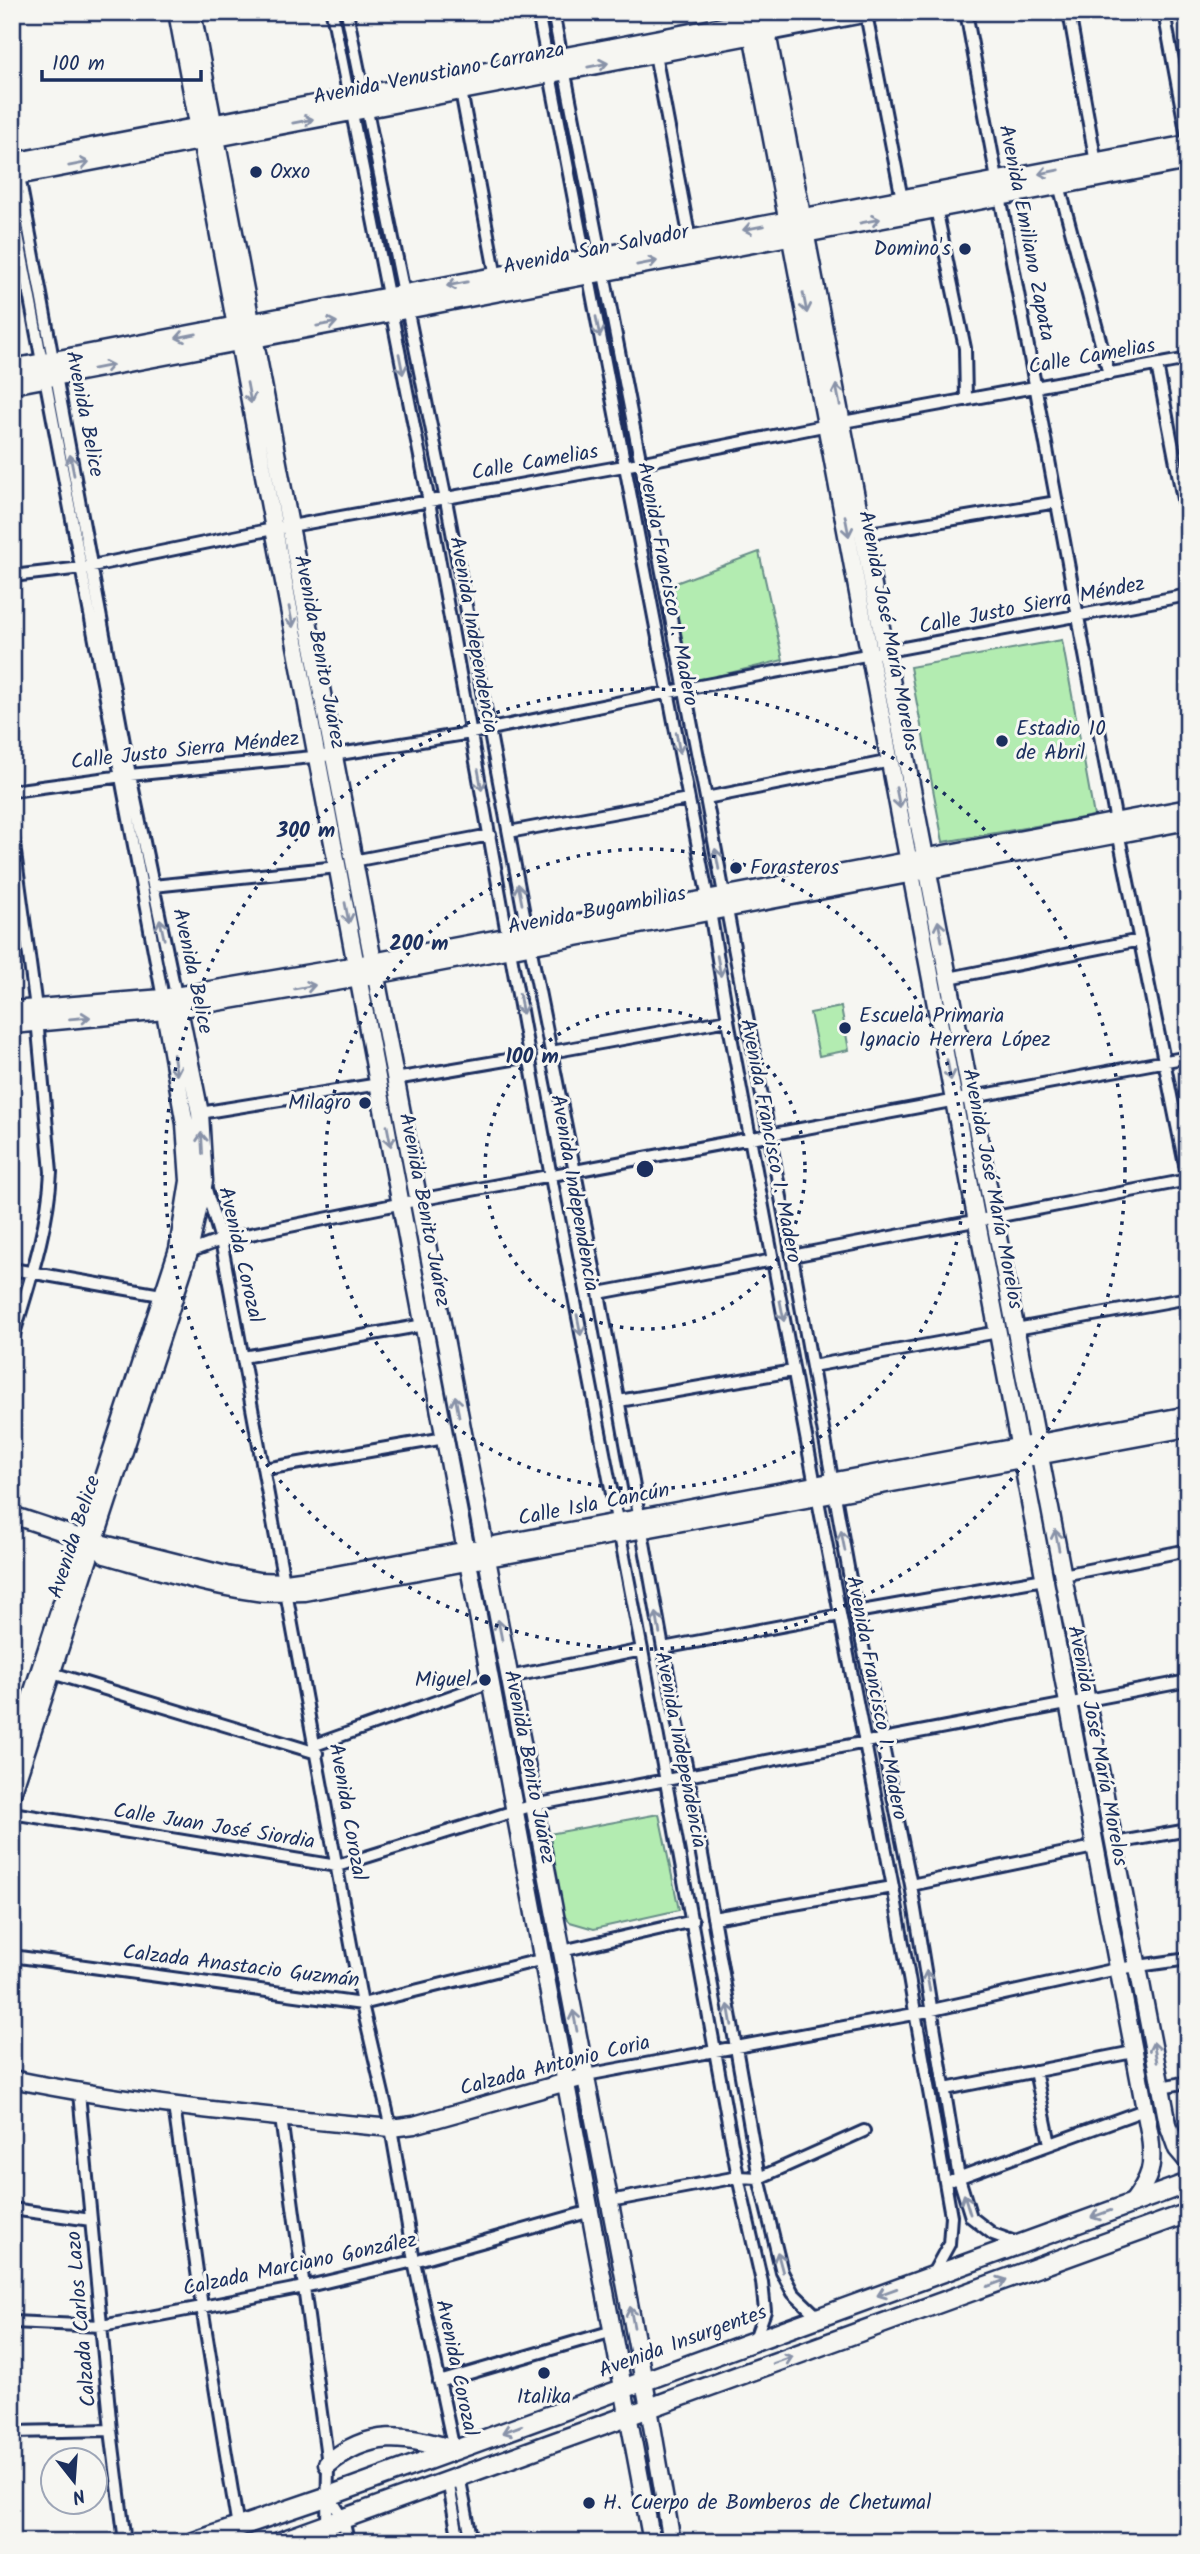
<svg xmlns="http://www.w3.org/2000/svg" width="1200" height="2554" viewBox="0 0 1200 2554" font-family="Kalam,sans-serif">
<style>
.green{fill:#b3ecb1;stroke:#678e88;stroke-width:2}
.lines{fill:none;stroke-linecap:round;stroke-linejoin:round}
.street-casing{stroke:#1b2f5e;stroke-width:16}
.secondary-casing{stroke:#1b2f5e;stroke-width:21}
.primary-casing{stroke:#1b2f5e;stroke-width:23}
.street{stroke:#f6f6f2;stroke-width:10}
.secondary{stroke:#f6f6f2;stroke-width:16}
.primary{stroke:#f6f6f2;stroke-width:18}
.oneway{stroke:#8892a8}
.ring{fill:none;stroke:#1b2f5e;stroke-width:3.5;stroke-dasharray:3.5 7}
.poi-dot{fill:#1b2f5e;stroke:#f6f6f2;stroke-width:2.5}
.labels{text-anchor:middle;dominant-baseline:central;stroke-width:6;stroke-linejoin:round;paint-order:stroke}
.street-label{font-size:21px;fill:#1b2f5e;stroke:#f6f6f2}
.poi-label{font-size:21px;fill:#1b2f5e;stroke:#f6f6f2;text-anchor:start}
.centre{fill:#1b2f5e;stroke:#f6f6f2;stroke-width:3.5}
.ring-label{font-size:21px;text-anchor:middle;font-weight:bold;fill:#1b2f5e;stroke:#f6f6f2;stroke-width:6;stroke-linejoin:round;paint-order:stroke}
</style>
<rect width="100%" height="100%" fill="#f6f6f2"/>
<filter id="ink" filterUnits="userSpaceOnUse"><feTurbulence type="fractalNoise" baseFrequency=".0143" numOctaves="2"/><feDisplacementMap in="SourceGraphic" scale="14" xChannelSelector="R" yChannelSelector="G"/><feConvolveMatrix kernelMatrix="1 2 1 2 8 2 1 2 1" color-interpolation-filters="sRGB"/></filter>
<g filter="url(#ink)">
<path class="green" d="M759,552L783,660L692,682L680,634L673,584Z
M1062,640L1094,816L943,842L910,667Z
M841,1007L849,1050L819,1056L810,1013Z
M659,1814L679,1910L594,1929L570,1922L551,1903L538,1836Z"/>
<g class="lines">
<g class="street-casing">
<path id="street" d="M332,12L429,502L551,1177L642,1650L738,2177L762,2282L765,2311L755,2339
M347,12L446,500L530,946L599,1293L663,1648L688,1775L759,2178L782,2272L793,2293L818,2317
M538,12L708,899L728,1020L815,1485L893,1887L951,2216L949,2244L932,2275
M553,12L706,798L792,1256L856,1612L911,1885L959,2178L971,2217L993,2234L1018,2243
M966,12L1116,822L1188,1180
M1069,12L1096,163
M1164,12L1188,142
M868,24L902,199
M655,54L690,240
M461,91L496,277
M12,138L130,775L176,995
M1059,185L1109,374
M12,204L163,998
M936,208L965,348L966,400
M1157,365L1188,525
M864,534L1057,502
M12,576L82,568L263,531L624,466L843,422L1188,359
M12,791L130,775L333,755L471,733L684,689L1188,595
M706,798L891,761
M12,830L36,1008L51,1172C48,1230 28,1286 12,1341
M509,832L688,799
M353,861L490,835
M153,886L338,867
M949,978L1140,940
M551,1052L728,1020
M395,1079L530,1056
M200,1113L379,1084
M205,1186L221,1240L362,2004L391,2128L414,2261L454,2450
M189,1252L221,1240L418,1200L1188,1057
M792,1256L1188,1180
M12,1269L167,1296
M599,1293L773,1260
M1016,1329L1188,1298
M243,1357L424,1325
M812,1366L998,1332
M619,1401L793,1371
M265,1469L445,1438
M1063,1575L1188,1550
M856,1612L1044,1579
M663,1648L840,1615
M52,1673L317,1753
M509,1677L642,1650
M315,1745L491,1682
M12,1813L337,1866L534,1805L1188,1681
M1115,1843L1188,1830
M911,1885L1094,1847
M713,1918L893,1887
M562,1951L693,1921
M12,1956L362,2004L544,1959
M1035,2071L1050,2144
M586,2075L914,2014L1117,1969L1188,1959
M1161,2087L1188,2082
M945,2089L1133,2052
M79,2093L111,2430L125,2542
M174,2106L202,2307L238,2528
M281,2118L328,2464L327,2524L331,2542
M952,2180L1144,2110
M610,2201L738,2177L759,2178L864,2131
M12,2209L91,2220
M12,2322L102,2326L202,2307L304,2287L414,2261L591,2211
M439,2382L613,2331
M12,2432L111,2430
M459,2476L472,2542
M448,2480L459,2542
M329,2496L343,2518L348,2542"/>
</g>
<g class="secondary-casing">
<path id="secondary" d="M177,12L652,2542
M192,12L649,2408L672,2542
M748,12L1150,2136C1154,2167 1151,2177 1132,2203
M763,12L1168,2124L1177,2149L1188,2162
M12,162L796,12
M12,177L874,12
M12,1010L163,998L357,965L1188,808
M12,1025L165,1011L359,978L1188,821
M12,1515L84,1539L226,1575L259,1581L286,1582L330,1576L1188,1415
M105,1555C155,1569 205,1585 257,1592C273,1594 289,1592 305,1592L1188,1428
M12,1755L178,1249L189,1181L185,1124L163,1001
M12,1794L189,1252L204,1181L200,1113L177,999
M12,2079C137,2105 264,2116 391,2128L414,2125L577,2079"/>
</g>
<g class="primary-casing">
<path id="primary" d="M12,369L1188,145
M12,384L1188,160
M328,2464C369,2429 406,2435 454,2450
M194,2542L329,2496L1188,2183
M279,2542L1188,2213"/>
</g>
<use href="#street" class="street"/>
<use href="#secondary" class="secondary"/>
<use href="#primary" class="primary"/>
</g>
<defs><path id="oneway-shaft" d="M-6 0H5M1.5-3L5.5 0L1.5 3" fill="none" stroke-width="1.6" stroke-linecap="round" stroke-linejoin="round" transform="scale(1.75)"/></defs>
<g class="oneway">
<use href="#oneway-shaft" transform="translate(598 65) rotate(-11)"/>
<use href="#oneway-shaft" transform="translate(303 121) rotate(-11)"/>
<use href="#oneway-shaft" transform="translate(79 164) rotate(-11)"/>
<use href="#oneway-shaft" transform="translate(1049 172) rotate(169)"/>
<use href="#oneway-shaft" transform="translate(870 221) rotate(-11)"/>
<use href="#oneway-shaft" transform="translate(753 228) rotate(169)"/>
<use href="#oneway-shaft" transform="translate(647 263) rotate(-11)"/>
<use href="#oneway-shaft" transform="translate(457 284) rotate(169)"/>
<use href="#oneway-shaft" transform="translate(805 303) rotate(79)"/>
<use href="#oneway-shaft" transform="translate(327 324) rotate(-11)"/>
<use href="#oneway-shaft" transform="translate(598 327) rotate(79)"/>
<use href="#oneway-shaft" transform="translate(186 336) rotate(169)"/>
<use href="#oneway-shaft" transform="translate(401 364) rotate(79)"/>
<use href="#oneway-shaft" transform="translate(103 367) rotate(-11)"/>
<use href="#oneway-shaft" transform="translate(249 393) rotate(79)"/>
<use href="#oneway-shaft" transform="translate(838 395) rotate(-101)"/>
<use href="#oneway-shaft" transform="translate(72 465) rotate(-101)"/>
<use href="#oneway-shaft" transform="translate(847 526) rotate(79)"/>
<use href="#oneway-shaft" transform="translate(291 617) rotate(79)"/>
<use href="#oneway-shaft" transform="translate(678 743) rotate(80)"/>
<use href="#oneway-shaft" transform="translate(480 780) rotate(80)"/>
<use href="#oneway-shaft" transform="translate(898 798) rotate(79)"/>
<use href="#oneway-shaft" transform="translate(717 859) rotate(-100)"/>
<use href="#oneway-shaft" transform="translate(520 894) rotate(-101)"/>
<use href="#oneway-shaft" transform="translate(347 913) rotate(79)"/>
<use href="#oneway-shaft" transform="translate(162 929) rotate(-102)"/>
<use href="#oneway-shaft" transform="translate(940 931) rotate(-101)"/>
<use href="#oneway-shaft" transform="translate(719 966) rotate(80)"/>
<use href="#oneway-shaft" transform="translate(305 987) rotate(-10)"/>
<use href="#oneway-shaft" transform="translate(521 1004) rotate(80)"/>
<use href="#oneway-shaft" transform="translate(80 1018) rotate(-5)"/>
<use href="#oneway-shaft" transform="translate(175 1065) rotate(80)"/>
<use href="#oneway-shaft" transform="translate(949 1070) rotate(79)"/>
<use href="#oneway-shaft" transform="translate(389 1136) rotate(79)"/>
<use href="#oneway-shaft" transform="translate(202 1143) rotate(-93)"/>
<use href="#oneway-shaft" transform="translate(782 1311) rotate(79)"/>
<use href="#oneway-shaft" transform="translate(579 1325) rotate(79)"/>
<use href="#oneway-shaft" transform="translate(457 1406) rotate(-101)"/>
<use href="#oneway-shaft" transform="translate(1057 1540) rotate(-101)"/>
<use href="#oneway-shaft" transform="translate(843 1541) rotate(-101)"/>
<use href="#oneway-shaft" transform="translate(658 1623) rotate(-100)"/>
<use href="#oneway-shaft" transform="translate(500 1630) rotate(-101)"/>
<use href="#oneway-shaft" transform="translate(928 1981) rotate(-100)"/>
<use href="#oneway-shaft" transform="translate(730 2015) rotate(-100)"/>
<use href="#oneway-shaft" transform="translate(575 2021) rotate(-101)"/>
<use href="#oneway-shaft" transform="translate(1155 2052) rotate(-101)"/>
<use href="#oneway-shaft" transform="translate(967 2204) rotate(-107)"/>
<use href="#oneway-shaft" transform="translate(1101 2214) rotate(160)"/>
<use href="#oneway-shaft" transform="translate(780 2262) rotate(-105)"/>
<use href="#oneway-shaft" transform="translate(997 2283) rotate(-20)"/>
<use href="#oneway-shaft" transform="translate(887 2292) rotate(160)"/>
<use href="#oneway-shaft" transform="translate(632 2317) rotate(-101)"/>
<use href="#oneway-shaft" transform="translate(783 2360) rotate(-20)"/>
<use href="#oneway-shaft" transform="translate(512 2429) rotate(160)"/>
</g>
</g>
<g class="ring">
<circle cx="645" cy="1169" r="160"/>
<circle cx="645" cy="1169" r="320"/>
<circle cx="645" cy="1169" r="480"/>
</g>
<g class="poi-dot">
<circle cx="256" cy="172" r="7"/>
<circle cx="965" cy="249" r="7"/>
<circle cx="1002" cy="741" r="7"/>
<circle cx="736" cy="868" r="7"/>
<circle cx="845" cy="1028" r="7"/>
<circle cx="365" cy="1103" r="7"/>
<circle cx="485" cy="1680" r="7"/>
<circle cx="544" cy="2373" r="7"/>
<circle cx="589" cy="2503" r="7"/>
</g>
<g class="labels">
<g class="street-label">
<text transform="translate(439 74) rotate(-11)">Avenida Venustiano Carranza</text>
<text transform="translate(1026 233) rotate(79)">Avenida Emiliano Zapata</text>
<text transform="translate(596 250) rotate(-11)">Avenida San Salvador</text>
<text transform="translate(1092 357) rotate(-10)">Calle Camelias</text>
<text transform="translate(84 414) rotate(79)">Avenida Belice</text>
<text transform="translate(535 463) rotate(-10)">Calle Camelias</text>
<text transform="translate(667 584) rotate(79)">Avenida Francisco I. Madero</text>
<text transform="translate(1032 606) rotate(-11)">Calle Justo Sierra Méndez</text>
<text transform="translate(888 631) rotate(79)">Avenida José María Morelos</text>
<text transform="translate(473 635) rotate(80)">Avenida Independencia</text>
<text transform="translate(319 652) rotate(79)">Avenida Benito Juárez</text>
<text transform="translate(185 751) rotate(-6)">Calle Justo Sierra Méndez</text>
<text transform="translate(597 911) rotate(-11)">Avenida Bugambilias</text>
<text transform="translate(192 971) rotate(78)">Avenida Belice</text>
<text transform="translate(770 1141) rotate(79)">Avenida Francisco I. Madero</text>
<text transform="translate(992 1189) rotate(79)">Avenida José María Morelos</text>
<text transform="translate(574 1193) rotate(80)">Avenida Independencia</text>
<text transform="translate(424 1210) rotate(79)">Avenida Benito Juárez</text>
<text transform="translate(240 1255) rotate(77)">Avenida Corozal</text>
<text transform="translate(594 1505) rotate(-11)">Calle Isla Cancún</text>
<text transform="translate(75 1537) rotate(-72)">Avenida Belice</text>
<text transform="translate(876 1698) rotate(79)">Avenida Francisco I. Madero</text>
<text transform="translate(1097 1746) rotate(79)">Avenida José María Morelos</text>
<text transform="translate(680 1750) rotate(79)">Avenida Independencia</text>
<text transform="translate(529 1767) rotate(79)">Avenida Benito Juárez</text>
<text transform="translate(347 1812) rotate(80)">Avenida Corozal</text>
<text transform="translate(214 1827) rotate(9)">Calle Juan José Siordia</text>
<text transform="translate(241 1967) rotate(7)">Calzada Anastacio Guzmán</text>
<text transform="translate(555 2066) rotate(-14)">Calzada Antonio Coria</text>
<text transform="translate(300 2265) rotate(-12)">Calzada Marciano González</text>
<text transform="translate(82 2319) rotate(-95)">Calzada Carlos Lazo</text>
<text transform="translate(683 2342) rotate(-20)">Avenida Insurgentes</text>
<text transform="translate(456 2368) rotate(78)">Avenida Corozal</text>
</g>
<g class="poi-label">
<text x="270" y="172">Oxxo</text>
<text x="951" y="249" text-anchor="end">Domino's</text>
<text x="1016" y="729">Estadio 10<tspan x="1016" dy="24">de Abril</tspan></text>
<text x="750" y="868">Forasteros</text>
<text x="859" y="1016">Escuela Primaria<tspan x="859" dy="24">Ignacio Herrera López</tspan></text>
<text x="351" y="1103" text-anchor="end">Milagro</text>
<text x="471" y="1680" text-anchor="end">Miguel</text>
<text x="544" y="2397" text-anchor="middle">Italika</text>
<text x="603" y="2503">H. Cuerpo de Bomberos de Chetumal</text>
</g>
</g>
<circle cx="645" cy="1169" r="10" class="centre"/>
<g class="ring-label">
<text x="306" y="837">300 m</text>
<text x="419" y="950">200 m</text>
<text x="532" y="1063">100 m</text>
</g>
<rect width="1200" height="2554" fill="none" stroke="#f6f6f2" stroke-width="42"/>
<rect x="21" y="21" width="1158" height="2512" fill="none" stroke="#1b2f5e" stroke-width="2.5" filter="url(#ink)"/>
<g transform="translate(74 2481) rotate(163)"><circle r="33" fill="#f6f6f2" stroke="#9ea6b7" stroke-width="2"/>
<path d="M0-5L12 26L0 18L-12 26Z" fill="#1b2f5e"/>
<text y="-10" font-size="19" font-weight="bold" text-anchor="middle" fill="#1b2f5e">N</text>
</g>
<path d="M42 70v10h159v-10" fill="none" stroke="#1b2f5e" stroke-width="3.5"/>
<text x="52" y="70" font-size="21" fill="#1b2f5e" stroke="#f6f6f2" stroke-width="5" paint-order="stroke">100 m</text>
</svg>
